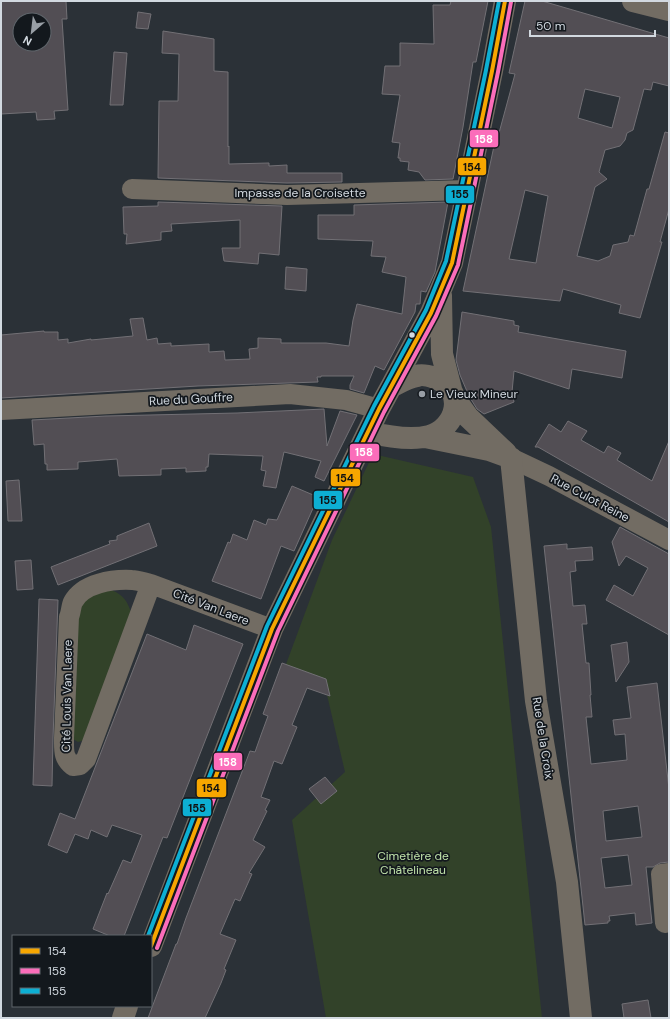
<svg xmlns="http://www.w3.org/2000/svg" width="670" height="1019" viewBox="0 0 670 1019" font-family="'DM Sans',sans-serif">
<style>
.green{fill:#324229}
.building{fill:#524e54;stroke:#727075;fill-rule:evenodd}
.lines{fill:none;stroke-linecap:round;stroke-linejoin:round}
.minor{stroke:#726c63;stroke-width:20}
.tertiary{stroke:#726c63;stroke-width:22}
.bus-1-casing{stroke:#13181d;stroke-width:7}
.bus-2-casing{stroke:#13181d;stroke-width:7}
.bus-3-casing{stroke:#13181d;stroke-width:7}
.bus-1{stroke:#f7a600;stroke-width:4}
.bus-2{stroke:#fb6dba;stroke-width:4}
.bus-3{stroke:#0dafd3;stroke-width:4}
.bus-dot{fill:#d2d9e0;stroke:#13181d;stroke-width:1.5}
.poi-dot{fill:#989ea5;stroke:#13181d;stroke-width:1.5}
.labels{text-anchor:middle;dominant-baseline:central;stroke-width:3.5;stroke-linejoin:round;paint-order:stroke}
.street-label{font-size:12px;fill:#d2d9e0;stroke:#13181d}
.poi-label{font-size:12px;fill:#d2d9e0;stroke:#13181d;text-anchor:start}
.park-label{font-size:12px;fill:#bfe1a9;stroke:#13181d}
.line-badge{stroke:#13181d;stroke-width:1.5}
.badge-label{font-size:11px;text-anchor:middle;font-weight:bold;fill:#fff}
.pale-badge-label{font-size:11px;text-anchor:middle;font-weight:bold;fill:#111}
</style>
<rect width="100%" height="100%" fill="#2b3137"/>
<path class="green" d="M373,454L473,477L491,527L542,1018H326L292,820L345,772L324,682L285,667L332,540Z
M109,589C124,595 127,600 132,615L85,740L78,742L73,739L76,625L82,599Z"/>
<path class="building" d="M1,1H66L67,19H62L68,110L54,111L55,119L37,120L36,112L1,114ZM20,20H44V44H20Z
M451,1H488L476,62H473L463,127L453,179L425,180L419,172L408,170L409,162L400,161V158H398L400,143L392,142L400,95L382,94L385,66H400V43L434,44L433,5H450Z
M525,1H542L669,38V86L653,82L651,90L644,89L633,130L627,133L625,140L620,146L605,150L599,172L607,179L595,187L577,256L598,261L610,256L613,245L628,242L630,235L634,236L647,189H649L665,132L669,133V209L660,242H662L640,318L619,313L621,305L563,289L560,301L463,291L497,132L499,133L515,74L509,73ZM585,89L620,97L612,128L578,118ZM525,190L548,196L536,263L509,259Z
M138,12L151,14L148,29L136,28Z
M163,31L214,39V71L228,72V147L229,146V164L269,163V166L287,165V173H342V182L287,183L158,178L159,101H178L179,54L162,53Z
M114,52L127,53L123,105H110Z
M158,202L282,206L279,255L259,253L258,264L224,261L222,248H240V220L171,224L172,231L161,232V240L126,244L127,234H124L123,207L158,206Z
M448,202L435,272L426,292L421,291L420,304H416L415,312L384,370L375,366L364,393L350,389V385L354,376H321V377H317L318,382L198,386L1,398V335L44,331V332H58V340L68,339V343L91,339V340L133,336L130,319L143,318L147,340L157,338L158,344L171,343V346L209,344V352L224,351L225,360L250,359L249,349L258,348V338L281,339V343H326L349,346L353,320L357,304L402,314L406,277L382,272L386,257L371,256L373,241L318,239V215H354V205Z
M286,267L307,269L306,291L285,289Z
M462,312L514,321V325L519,326L518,332L626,351L622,378L572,369L569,389L514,371L512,392L514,402L484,414L477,409L469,396L460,375L456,360Z
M324,409L327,446L340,411L357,415L324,481L315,477L321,461L284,452L276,488L263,486L266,471L261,470L263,456L209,454L208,467H206V471L186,472V468L161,469V475L119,476L117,459L78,462V469L47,470V464H45L44,444L34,445L32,420L106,416L237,413Z
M568,421L587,431L581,440L604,453L608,446L621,453L617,460L652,481L669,441V522L538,447H535L549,424L561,432Z
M19,480L22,521H8L6,481Z
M292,486L318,497L294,551L281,546L261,599L212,581L228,542L230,543L233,534L247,540L254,520L266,525L268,519L277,520Z
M149,523L157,546L58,585L51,567L110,544L109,541L117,540V536Z
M620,527L669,554V635L606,600L614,585L633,596L648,568L626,556L619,566L612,542Z
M567,544V549L592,547L593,560L575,561L576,571L570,572L573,606L585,605L587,624H582L586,663H589L591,695H590L592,717H586L591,764L627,760L625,734L615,735L613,720L631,718L627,687L657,683L669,789V862L660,863L653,867H646L652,923L636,925L635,913L609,916L610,921H608V923L585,925L544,546ZM638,806L642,837L606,841L603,811ZM628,855L632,885L605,888L601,858Z
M31,560L33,589L17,590L15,561Z
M39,599L58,600L53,738L52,786L33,785Z
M194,625L243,644L167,838L163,837L124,936H110L93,929L107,893L108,894L123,860L131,863L142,835L112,825L107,837L91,830L88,839L75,834L67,853L48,845L60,813L75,819L147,634L186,650Z
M627,642L629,662L616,682L611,645Z
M282,663L326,679L330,696L307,688L292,725L297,727L282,764L274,761L261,797L270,800L265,810L267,811L253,840L265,847L249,873L252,874L240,901L235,899L220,934L236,940L224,969L226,970L221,983L205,1018H148L176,944H177L186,918L250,751L255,752L261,735L268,716L263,714Z
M325,777L337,791L321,804L309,789Z
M648,1000L651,1018H624L622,1004Z"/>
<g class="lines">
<path class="minor" d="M132,189L287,195L468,190
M1,410L290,394L346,400L379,409
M511,458L549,476L669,540
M151,584L86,759L80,765L73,766C63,758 64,751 64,738L69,617C71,613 71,606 73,602C83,583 113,579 132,580C138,580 145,583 151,584L272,629
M665,923L661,874L669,873"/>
<path class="tertiary" d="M633,1L669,10
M441,296L442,354L451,389
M455,399L468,417L506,453
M368,432C385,436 411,441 429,436C457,428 467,390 435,378C429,376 422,374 417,376C408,377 399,383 391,387
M425,437L489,450L511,458
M511,458L536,701L567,882L581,1018
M151,946L272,629L379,409L431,313L452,263L492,71L505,1
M123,1018L127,1006"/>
<g class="bus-1-casing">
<path id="bus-1" d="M151,946L272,629L379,409L431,313L452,263L492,71L505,1"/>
</g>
<g class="bus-2-casing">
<path id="bus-2" d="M157,948L278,631L384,412L436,316L458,265L498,72L511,2"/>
</g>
<g class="bus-3-casing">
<path id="bus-3" d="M148,936L267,626L374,406L426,310L446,261L486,70L499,1"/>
</g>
<use href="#bus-1" class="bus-1"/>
<use href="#bus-2" class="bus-2"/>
<use href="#bus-3" class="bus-3"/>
</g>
<circle class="bus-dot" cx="412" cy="335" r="3.5"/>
<circle class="poi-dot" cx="422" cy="394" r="4"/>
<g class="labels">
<g class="street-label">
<text x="300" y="193">Impasse de la Croisette</text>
<text transform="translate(191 399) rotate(-3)">Rue du Gouffre</text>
<text transform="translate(590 498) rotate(28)">Rue Culot Reine</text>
<text transform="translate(211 607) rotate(21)">Cité Van Laere</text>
<text transform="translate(67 696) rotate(-89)">Cité Louis Van Laere</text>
<text transform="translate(543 738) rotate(81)">Rue de la Croix</text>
</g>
<g class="poi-label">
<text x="430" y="394">Le Vieux Mineur</text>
</g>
<g class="park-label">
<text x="413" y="856">Cimetière de<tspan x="413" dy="14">Châtelineau</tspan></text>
</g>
</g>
<g class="line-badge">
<rect x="469" y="129" width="30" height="19" rx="4" fill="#fb6dba"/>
<rect x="457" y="157" width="30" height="19" rx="4" fill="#f7a600"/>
<rect x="445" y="185" width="30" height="19" rx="4" fill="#0dafd3"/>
<rect x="349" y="443" width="31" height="19" rx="4" fill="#fb6dba"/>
<rect x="330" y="468" width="31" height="19" rx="4" fill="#f7a600"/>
<rect x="313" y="490" width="30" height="20" rx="4" fill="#0dafd3"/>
<rect x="213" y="752" width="30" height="19" rx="4" fill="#fb6dba"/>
<rect x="196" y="778" width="31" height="20" rx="4" fill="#f7a600"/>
<rect x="182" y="798" width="30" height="19" rx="4" fill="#0dafd3"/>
</g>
<g class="badge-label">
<text x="484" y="143">158</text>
<text x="364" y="456">158</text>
<text x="228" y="766">158</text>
</g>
<g class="pale-badge-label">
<text x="472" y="171">154</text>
<text x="460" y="198">155</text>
<text x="345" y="482">154</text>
<text x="328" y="504">155</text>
<text x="211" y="792">154</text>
<text x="197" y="812">155</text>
</g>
<rect width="670" height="1019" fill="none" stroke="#d2d9e0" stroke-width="4"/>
<rect x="12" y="935" width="140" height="72" fill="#13181d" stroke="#5f656b"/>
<rect x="20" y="948" width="20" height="6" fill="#f7a600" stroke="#5f656b"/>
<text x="48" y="955" font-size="12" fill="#d2d9e0">154</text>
<rect x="20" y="968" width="20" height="6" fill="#fb6dba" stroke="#5f656b"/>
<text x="48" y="975" font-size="12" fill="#d2d9e0">158</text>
<rect x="20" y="988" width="20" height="6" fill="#0dafd3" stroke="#5f656b"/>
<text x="48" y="995" font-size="12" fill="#d2d9e0">155</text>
<g transform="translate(32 32) rotate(208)"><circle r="19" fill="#13181d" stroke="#5f656b"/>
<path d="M0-3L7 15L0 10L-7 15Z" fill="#989ea5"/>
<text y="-6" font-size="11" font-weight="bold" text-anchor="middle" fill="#d2d9e0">N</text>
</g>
<path d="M530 30v6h125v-6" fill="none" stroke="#d2d9e0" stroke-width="2"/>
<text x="536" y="30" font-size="12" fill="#d2d9e0" stroke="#13181d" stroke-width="3" paint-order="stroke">50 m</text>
</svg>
